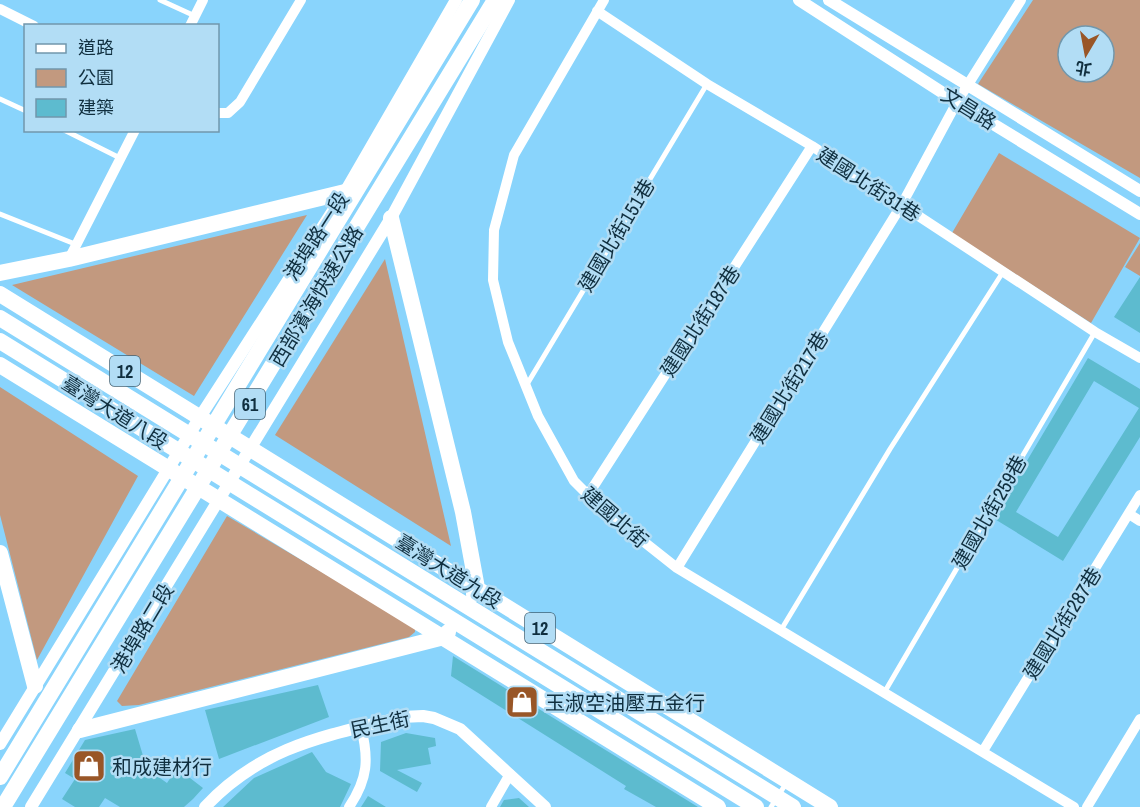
<svg xmlns="http://www.w3.org/2000/svg" width="1140" height="807" viewBox="0 0 1140 807" font-family="'Archivo Narrow','Noto Sans TC',sans-serif">
<style>
.green{fill:#c2997f;fill-rule:evenodd}
.building{fill:#5dbbcf;fill-rule:evenodd}
.lines{fill:none;stroke-linecap:round;stroke-linejoin:round}
.service{stroke:#fff;stroke-width:5}
.minor{stroke:#fff;stroke-width:10}
.tertiary{stroke:#fff;stroke-width:12}
.primary{stroke:#fff;stroke-width:16}
.trunk{stroke:#fff;stroke-width:16}
.labels{text-anchor:middle;dominant-baseline:central;stroke-width:5;stroke-linejoin:round;paint-order:stroke}
.shield{fill:#b2ddf5;stroke:#416376;stroke-width:1.5}
.shield-label{font-size:18px;font-weight:bold;fill:#102f3f}
.street-label{font-size:20px;fill:#102f3f;stroke:#b2ddf5}
.poi-label{font-size:20px;fill:#102f3f;stroke:#b2ddf5;text-anchor:start}
</style>
<rect width="100%" height="100%" fill="#89d4fc"/>
<path class="green" d="M1033,0H1140V178L978,84ZM1068,36H1104V72H1068Z
M999,153L1140,238L1091,323L952,233Z
M307,215L194,396L12,285Z
M1140,243V276L1125,267Z
M385,259L451,546L275,435Z
M0,387L138,476L37,660L0,515Z
M227,516L415,627V632L409,637L139,705L122,706L117,701Z"/>
<path class="building" d="M1140,277V333L1114,317Z
M1088,358L1140,389V437L1063,561L993,518ZM1094,381L1139,408L1058,537L1016,512Z
M453,656L698,807H656L624,789L626,786L451,676Z
M318,685L329,717L219,759L205,710Z
M135,729L147,769L167,783L177,768L203,788L193,799L184,807H120L105,798L99,807H75L62,799L75,779L65,773L85,740Z
M406,733L435,738L436,746L428,748L431,764L397,770L422,783L417,792L380,771L381,742Z
M312,752L326,772L351,784L340,807H223L254,778Z
M368,796L386,807H361Z
M519,798L529,807H500L504,800Z"/>
<g class="lines">
<path class="service" d="M160,0L195,16
M0,99L26,111
M64,130L120,158
M0,214L75,244
M526,386L707,84
M781,630L890,449L1003,272
M884,693L1095,332
M771,807L787,782"/>
<path class="minor" d="M604,0L514,155L494,230L493,280L508,342L538,416L574,481L600,507L677,568L1074,807
M0,9L34,26
M597,11L707,84L812,146L1095,332L1140,358
M190,26L203,0
M218,113H228L240,102L301,0
M69,259L135,130
M588,495L812,146
M1129,514L1140,521
M677,568L901,206L957,102L1021,0
M983,751L1140,495
M349,807C368,779 369,759 361,727
M491,807L510,774
M1087,807L1140,719"/>
<path class="tertiary" d="M799,0L957,102L1140,214
M829,0L1140,191
M0,744L200,417L345,192L456,0
M31,807L391,218L509,0
M205,807C262,746 325,736 402,717L423,716L434,718L460,729L545,807"/>
<path class="primary" d="M391,218L463,512L477,588L474,594
M0,273L69,259L345,192
M0,294L830,807
M0,318L793,807
M0,341L756,807
M0,365L718,807
M0,553L35,686
M80,730L444,637L448,632"/>
<path class="trunk" d="M0,777L472,0
M3,807L495,0"/>
</g>
<defs>
<g id="shop-square" transform="scale(1.725)"><rect x="-9" y="-9" width="18" height="18" rx="4" fill="#995627" stroke="#b2ddf5"/><path d="M-5-2.5h2.3a2.7 3.5 0 0 1 5.4 0H5L5.5 6h-11ZM-1.5-2.5h3a1.5 2.3 0 0 0-3 0Z" fill="#fff"/></g>
</defs>
<g fill-rule="evenodd">
<use href="#shop-square" x="522" y="702"/>
<use href="#shop-square" x="89" y="766"/>
</g>
<g class="labels">
<g class="shield">
<rect x="110" y="356" width="30" height="30" rx="4.5"/>
<rect x="235" y="389" width="30" height="30" rx="4.5"/>
<rect x="525" y="613" width="30" height="30" rx="4.5"/>
</g>
<g class="shield-label">
<text x="125" y="371">12</text>
<text x="250" y="404">61</text>
<text x="540" y="628">12</text>
</g>
<g class="street-label">
<text transform="translate(969 108) rotate(32)">文昌路</text>
<text transform="translate(869 184) rotate(33)">建國北街31巷</text>
<text transform="translate(616 235) rotate(-59)">建國北街151巷</text>
<text transform="translate(316 236) rotate(-57)">港埠路一段</text>
<text transform="translate(316 296) rotate(-59)">西部濱海快速公路</text>
<text transform="translate(700 321) rotate(-57)">建國北街187巷</text>
<text transform="translate(789 387) rotate(-58)">建國北街217巷</text>
<text transform="translate(115 412) rotate(32)">臺灣大道八段</text>
<text transform="translate(989 512) rotate(-60)">建國北街259巷</text>
<text transform="translate(615 517) rotate(41)">建國北街</text>
<text transform="translate(449 571) rotate(32)">臺灣大道九段</text>
<text transform="translate(1062 623) rotate(-58)">建國北街287巷</text>
<text transform="translate(142 628) rotate(-59)">港埠路二段</text>
<text transform="translate(380 724) rotate(-12)">民生街</text>
</g>
<g class="poi-label">
<text x="545" y="702">玉淑空油壓五金行</text>
<text x="112" y="766">和成建材行</text>
</g>
</g>
<rect x="24" y="24" width="195" height="108" fill="#b2ddf5" stroke="#7197ac" stroke-width="1.5"/>
<rect x="36" y="44" width="30" height="9" fill="#ffffff" stroke="#7197ac" stroke-width="1.5"/>
<text x="78" y="54" font-size="18" fill="#102f3f">道路</text>
<rect x="36" y="69" width="30" height="18" fill="#c2997f" stroke="#7197ac" stroke-width="1.5"/>
<text x="78" y="84" font-size="18" fill="#102f3f">公園</text>
<rect x="36" y="99" width="30" height="18" fill="#5dbbcf" stroke="#7197ac" stroke-width="1.5"/>
<text x="78" y="114" font-size="18" fill="#102f3f">建築</text>
<g transform="translate(1086 54) rotate(190)"><circle r="28" fill="#b2ddf5" stroke="#7197ac" stroke-width="1.5"/>
<path d="M0-4.5L10 22L0 15L-10 22Z" fill="#995627"/>
<text y="-9" font-size="16" font-weight="bold" text-anchor="middle" fill="#102f3f">北</text>
</g>
</svg>
